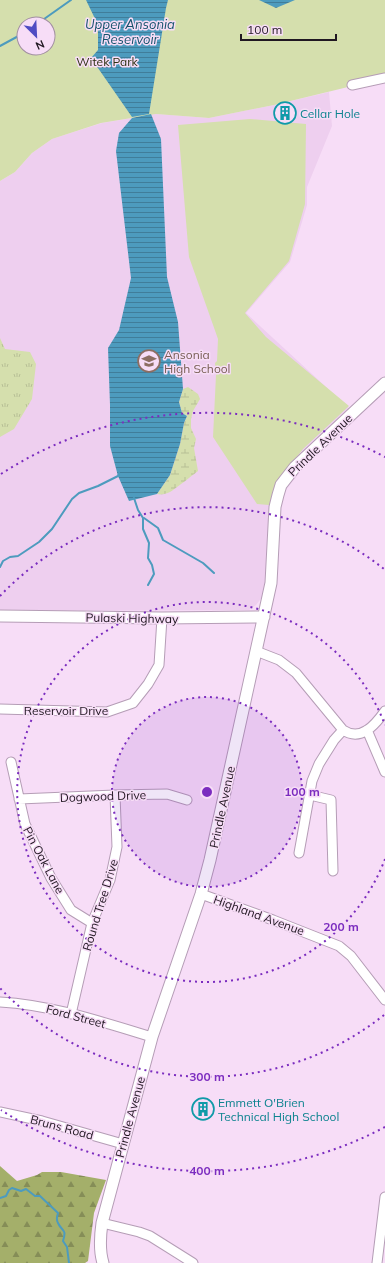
<svg xmlns="http://www.w3.org/2000/svg" width="385" height="1263" viewBox="0 0 385 1263" font-family="Mulish,sans-serif">
<style>
.built{fill:#eecfef}
.grass{fill:url(#grass-tufts)}
.forest{fill:url(#forest-firs)}
.wetland{fill:url(#wetland-marsh)}
.park{fill:#d5dfad;fill-rule:evenodd}
.water{fill:url(#water-rules)}
.lines{fill:none;stroke-linecap:round;stroke-linejoin:round}
.stream{stroke:#4d9bbe;stroke-width:2}
.minor-casing{stroke:#b59db6;stroke-width:11}
.major-casing{stroke:#b59db6;stroke-width:13}
.minor{stroke:#fff;stroke-width:9}
.major{stroke:#fff;stroke-width:11}
.ring{fill:none;stroke:#7b2cbf;stroke-width:2;stroke-dasharray:2 4}
.labels{text-anchor:middle;dominant-baseline:central;stroke-width:3;stroke-linejoin:round;paint-order:stroke}
.park-label{font-size:12px;fill:#2b2f10;stroke:#f7ddf7}
.culture-label{font-size:12px;fill:#0d838f;stroke:#f7ddf7;text-anchor:start}
.education-label{font-size:12px;fill:#785e54;stroke:#f7ddf7;text-anchor:start}
.street-label{font-size:12px;fill:#201721;stroke:#f7ddf7}
.water-label{font-size:13px;font-style:italic;fill:#14526b;stroke:#f7ddf7}
.centre{fill:#7b2cbf;stroke:#f7ddf7;stroke-width:2}
.ring-label{font-size:12px;text-anchor:middle;font-weight:bold;fill:#7b2cbf;stroke:#f7ddf7;stroke-width:3;stroke-linejoin:round;paint-order:stroke}
</style>
<defs>
<pattern id="grass-tufts" width="24" height="20" patternUnits="userSpaceOnUse"><rect width="24" height="20" fill="#d5dfad"/><path d="M3 7l-1-3M5 7V3M7 7l1-3M15 17l-1-3M17 17v-4M19 17l1-3" fill="none" stroke="#b7bf95"/></pattern>
<pattern id="forest-firs" width="22" height="20" patternUnits="userSpaceOnUse"><rect width="22" height="20" fill="#a4af6a"/><path d="M5 1l3.5 6h-7zM16 11l3.5 6h-7z" fill="#858d57"/></pattern>
<pattern id="wetland-marsh" width="20" height="14" patternUnits="userSpaceOnUse"><rect width="20" height="14" fill="#d5dfad"/><path d="M1 5h8M5 5V1M11 12h8M15 12V8" fill="none" stroke="#b7bf95"/></pattern>
<pattern id="water-rules" width="6" height="5" patternUnits="userSpaceOnUse"><rect width="6" height="5" fill="#4d9bbe"/><path d="M0 2.5h6" fill="none" stroke="#407d9a"/></pattern>
</defs>
<rect width="100%" height="100%" fill="#f7ddf7"/>
<path class="built" d="M329,92L332,126L307,187V205L290,262L246,313L350,409L270,510L266,584L263,596L256,605L249,610L0,611V181L15,172L32,153L52,139L102,123L156,114L209,118L274,105Z"/>
<path class="grass" d="M0,338L5,349L30,352L36,364L32,399L14,429L0,437Z"/>
<path class="forest" d="M0,1166L17,1181L37,1175L42,1172H61L106,1180L94,1213L88,1261L85,1263H0Z"/>
<path class="wetland" d="M188,387L198,394L200,399L193,411L191,419V428L196,439L194,448L198,471C194,474 174,490 170,492C166,494 161,495 157,494L170,475L180,444L184,423L187,416L182,413L179,402L183,389Z"/>
<path class="park" d="M0,0H385V78L274,105L209,118L156,114L101,123L52,139L32,153L15,172L0,181ZM24,24H48V48H24Z
M250,119L306,124L305,204L289,261L245,313L266,337L349,406L303,449L275,485L269,505L257,504L213,437L216,375L215,363L217,361L218,339L189,257L178,125Z"/>
<path class="water" d="M86,0H168L166,8L149,114L132,117L91,58L98,50V25Z
M259,0H295L276,8Z
M151,114L161,139L167,277L178,322L183,389L179,402L182,413L187,416L184,423L180,444L170,475L157,494L129,501L118,476L110,446V405L108,348L119,330L131,278L116,151L119,133L132,118Z"/>
<g class="lines">
<path class="stream" d="M37,24L71,0
M0,46L24,33
M134,498L138,510L143,518V529L149,543L148,558L152,565L154,574L148,585
M144,518L158,528L163,540L203,563L214,573
M0,567L3,561L10,557L18,556L39,542L52,529L72,499L79,493L98,486L118,476L119,473
M0,1198L6,1196L9,1190L12,1188L21,1191L26,1189L35,1196H40L58,1213C57,1216 56,1220 58,1223C62,1232 67,1228 63,1241L67,1247L69,1263"/>
<g class="minor-casing">
<path id="minor" d="M352,85L385,78
M256,651L279,660L296,673L343,730C361,742 375,725 385,711
M0,709L107,712L133,703L148,684L159,665L162,618
M367,730L385,772
M11,762L25,824L51,878L71,910L92,923
M310,795L331,800L333,871
M19,799L115,795L167,794L187,800
M299,853L312,781L319,764L334,740L343,730
M201,894L273,920L339,946L351,956L385,1000
M0,1002C52,1005 102,1022 152,1037
M71,1014L92,923L110,880L117,847L115,795
M0,1112L42,1121L123,1144
M102,1223L139,1232L150,1236L193,1263
M377,1263L385,1197"/>
</g>
<g class="major-casing">
<path id="major" d="M0,616L162,618L264,617
M103,1263C99,1250 100,1237 102,1223L152,1037L201,894L210,860L271,583L275,507L278,495L281,485L295,467L385,383"/>
</g>
<use href="#minor" class="minor"/>
<use href="#major" class="major"/>
</g>
<circle cx="207" cy="792" r="95" fill="#7b2cbf" fill-opacity=".12"/>
<g class="ring">
<circle cx="207" cy="792" r="95"/>
<path d="M385 859A190 190 0 1 1 385 725"/>
<path d="M384 1015A285 285 0 0 1 0 988M0 596A285 285 0 0 1 384 569"/>
<path d="M385 1127A379 379 0 0 1 1 1110M1 474A379 379 0 0 1 385 457"/>
</g>
<defs>
<g id="building-ring" transform="scale(1.15)"><circle r="9.5" fill="#f7ddf7" stroke="#0f9aa8" stroke-width="1.5"/><path d="M-4-6H4V6H1V3H-1V6H-4ZM-2.5-4.3h1.7v1.8h-1.7ZM.8-4.3h1.7v1.8H.8ZM-2.5-1h1.7V.8h-1.7ZM.8-1h1.7V.8H.8Z" fill="#0f9aa8"/></g>
<g id="school-ring" transform="scale(1.15)"><circle r="9.5" fill="#f7ddf7" stroke="#8d6e63" stroke-width="1.5"/><path d="M0-5L7-2L0 1L-7-2ZM-4 1L0 2.5L4 1V4Q0 6-4 4Z" fill="#8d6e63"/></g>
</defs>
<g fill-rule="evenodd">
<use href="#building-ring" x="285" y="113"/>
<use href="#school-ring" x="149" y="361"/>
<use href="#building-ring" x="203" y="1109"/>
</g>
<g class="labels">
<g class="park-label">
<text x="107" y="61">Witek Park</text>
</g>
<g class="culture-label">
<text x="300" y="113">Cellar Hole</text>
<text x="218" y="1102">Emmett O'Brien<tspan x="218" dy="14">Technical High School</tspan></text>
</g>
<g class="education-label">
<text x="164" y="354">Ansonia<tspan x="164" dy="14">High School</tspan></text>
</g>
<g class="street-label">
<text transform="translate(320 445) rotate(-44)">Prindle Avenue</text>
<text transform="translate(132 618) rotate(1)">Pulaski Highway</text>
<text x="66" y="710">Reservoir Drive</text>
<text transform="translate(103 796) rotate(-2)">Dogwood Drive</text>
<text transform="translate(222 807) rotate(-78)">Prindle Avenue</text>
<text transform="translate(44 860) rotate(62)">Pin Oak Lane</text>
<text transform="translate(100 905) rotate(-73)">Round Tree Drive</text>
<text transform="translate(259 915) rotate(20)">Highland Avenue</text>
<text transform="translate(76 1016) rotate(15)">Ford Street</text>
<text transform="translate(130 1117) rotate(-75)">Prindle Avenue</text>
<text transform="translate(62 1127) rotate(15)">Bruns Road</text>
</g>
<g class="water-label">
<text x="130" y="24">Upper Ansonia<tspan x="130" dy="15">Reservoir</tspan></text>
</g>
</g>
<circle cx="207" cy="792" r="6" class="centre"/>
<g class="ring-label">
<text x="302" y="796">100 m</text>
<text x="341" y="931">200 m</text>
<text x="207" y="1081">300 m</text>
<text x="207" y="1175">400 m</text>
</g>
<g transform="translate(36 36) rotate(156)"><circle r="19" fill="#f7ddf7" stroke="#a18ea1"/>
<path d="M0-3L7 15L0 10L-7 15Z" fill="#504cc3"/>
<text y="-6" font-size="11" font-weight="bold" text-anchor="middle" fill="#201721">N</text>
</g>
<path d="M241 34v6h95v-6" fill="none" stroke="#201721" stroke-width="2"/>
<text x="247" y="34" font-size="12" fill="#201721" stroke="#f7ddf7" stroke-width="3" paint-order="stroke">100 m</text>
</svg>
